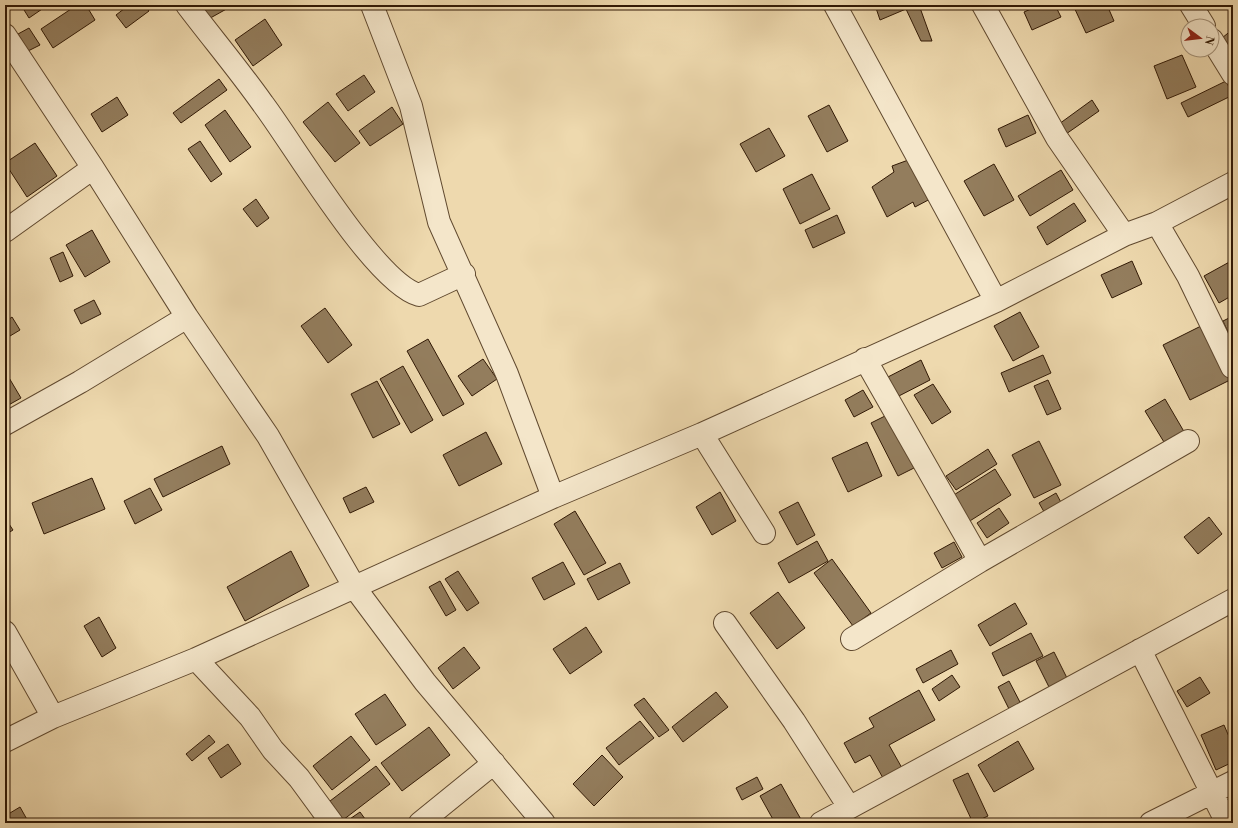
<svg xmlns="http://www.w3.org/2000/svg" width="1238" height="828" viewBox="0 0 1238 828" font-family="'Libre Bodoni',serif">
<style>
.building{fill:#937d5d;stroke:#311905}
.lines{fill:none;stroke-linecap:round;stroke-linejoin:round}
.minor-casing{stroke:#60492f;stroke-width:24}
.minor{stroke:#f4e6ca;stroke-width:22}
</style>
<rect width="100%" height="100%" fill="#eed9ae"/>
<filter id="stains"><feTurbulence type="fractalNoise" baseFrequency=".005" numOctaves="4"/><feColorMatrix values="0 0 0 0 .2 0 0 0 0 .09 0 0 0 0 .02 0 0 0 .5 -.17"/></filter>
<radialGradient id="worn" r=".72"><stop offset=".6" stop-color="#630" stop-opacity="0"/><stop offset="1" stop-color="#630" stop-opacity=".3"/></radialGradient>
<path class="building" d="M21,5H48L29,18Z
M77,5H86L95,20L53,48L41,29Z
M129,5H145L149,11L126,28L116,15Z
M197,5H229L230,7L205,21Z
M875,5H919L932,41H921L906,9L880,20Z
M1040,5H1055L1061,17L1032,30L1024,12Z
M1073,5H1107L1114,21L1086,33Z
M265,19L282,45L253,66L235,40Z
M29,28L40,45L28,51L18,34Z
M1233,29V50L1232,51L1222,38Z
M1182,55L1196,87L1167,99L1154,66Z
M364,75L375,92L348,111L336,94Z
M219,79L227,90L181,123L173,113Z
M1226,81L1233,95L1188,117L1181,103Z
M117,97L128,115L102,132L91,114Z
M1092,100L1099,111L1066,134L1059,124Z
M328,102L360,143L335,162L303,122Z
M829,105L848,141L827,152L808,116Z
M392,107L403,124L370,146L359,131Z
M225,110L251,147L230,162L205,125Z
M1028,115L1036,133L1006,147L998,129Z
M769,128L785,156L756,172L740,144Z
M200,141L222,174L211,182L188,149Z
M35,143L57,176L27,197L5,163Z
M911,159L934,197L915,207L913,202L887,217L872,187L894,172L892,166Z
M994,164L1014,200L984,216L964,181Z
M1061,170L1073,190L1030,216L1018,196Z
M812,174L830,209L800,224L783,189Z
M256,199L269,218L257,227L243,209Z
M1074,203L1086,221L1047,245L1037,227Z
M837,215L845,233L813,248L805,230Z
M92,230L110,262L85,277L66,245Z
M63,252L73,276L60,282L50,258Z
M1233,260V295L1219,303L1204,276Z
M1132,261L1142,284L1112,298L1101,275Z
M94,300L101,314L81,324L74,310Z
M325,308L352,345L328,363L301,326Z
M1020,312L1039,347L1013,361L994,326Z
M1233,316V343L1223,321Z
M12,317L20,330L5,339V322Z
M1203,325L1230,380L1190,400L1163,345Z
M428,339L464,404L443,416L407,351Z
M1043,355L1051,373L1009,392L1001,373Z
M483,359L497,379L472,396L458,376Z
M921,360L930,380L893,399L884,379Z
M403,366L433,420L411,433L380,379Z
M5,371L21,398L5,407Z
M1048,380L1061,409L1047,415L1034,386Z
M377,381L400,424L373,438L351,394Z
M933,384L951,412L932,424L914,395Z
M863,390L873,407L854,417L845,400Z
M1165,399L1186,435L1167,447L1145,411Z
M887,415L914,468L898,476L871,423Z
M486,432L502,464L459,486L443,455Z
M1039,441L1061,485L1034,498L1012,455Z
M867,442L882,476L848,492L832,458Z
M222,446L230,464L163,497L154,479Z
M988,449L997,464L956,490L946,476Z
M995,469L1011,495L965,524L949,498Z
M92,478L105,509L44,534L32,503Z
M366,487L374,502L350,513L343,498Z
M150,488L162,510L135,524L124,501Z
M720,492L736,521L712,535L696,507Z
M1056,493L1064,508L1047,517L1039,503Z
M798,502L815,535L797,545L779,512Z
M999,508L1009,523L987,538L977,523Z
M575,511L606,563L584,575L554,524Z
M1209,517L1222,534L1198,554L1184,537Z
M5,518L13,530L5,535Z
M817,541L828,561L789,583L778,563Z
M954,542L962,557L942,568L934,553Z
M291,551L309,586L245,621L227,587Z
M832,559L871,613L853,626L814,573Z
M563,562L575,584L544,600L532,578Z
M620,563L630,583L598,600L587,579Z
M458,571L479,603L467,611L445,579Z
M440,581L456,610L446,616L429,587Z
M778,592L805,628L777,649L750,613Z
M1015,603L1027,624L990,646L978,625Z
M99,617L116,648L102,657L84,626Z
M586,627L602,652L570,674L553,649Z
M1031,633L1043,656L1003,676L992,653Z
M464,647L480,668L453,689L438,668Z
M951,650L958,664L923,683L916,669Z
M1054,652L1068,680L1050,689L1036,661Z
M952,675L960,687L939,701L932,689Z
M1200,677L1210,693L1187,707L1177,691Z
M1009,681L1022,706L1010,711L998,687Z
M919,690L935,720L889,745L902,768L883,778L870,755L855,763L844,743L874,727L869,718Z
M716,692L728,707L683,742L672,727Z
M385,694L406,725L376,745L355,714Z
M644,698L669,730L659,737L634,705Z
M640,721L654,738L619,765L606,748Z
M1224,725L1233,746V762L1216,770L1201,735Z
M429,727L450,755L402,791L381,763Z
M209,735L215,742L192,761L186,754Z
M351,736L370,760L332,790L313,766Z
M1018,741L1034,769L994,792L978,765Z
M228,744L241,764L221,778L208,758Z
M602,755L623,777L594,806L573,784Z
M376,766L390,784L343,820L330,801Z
M968,773L988,816L973,823L953,780Z
M757,777L763,789L742,800L736,788Z
M781,784L803,823H775L760,796Z
M20,807L29,823H5V816Z
M360,812L368,823H344Z"/>
<g class="lines">
<g class="minor-casing">
<path id="minor" d="M187,5C212,38 239,70 263,104C294,145 375,283 419,295L464,274
M372,5L411,106L439,222L507,374L553,497
M835,5L996,301
M983,5L1057,138L1124,235
M1191,5L1204,26
M5,35L93,168L187,317L268,436L355,588L425,682L544,823
M1212,40L1233,74
M1157,223L1188,276L1232,367
M5,231L93,168
M865,359L980,561
M5,424L80,382L187,317
M702,434L764,533
M725,623L794,721L849,807
M5,632L53,717
M852,639L980,561L1188,441
M1140,650L1227,823
M196,659L250,717L273,750L299,778L332,823
M5,741L53,717L196,659L553,497L702,434L996,301L1124,235L1157,223L1233,183
M420,823L494,763
M821,823L1233,600
M1151,823L1233,782"/>
</g>
<use href="#minor" class="minor"/>
</g>
<rect width="1238" height="828" fill="none" stroke="#eed9ae" stroke-width="20"/>
<rect x="6" y="6" width="1226" height="816" fill="none" stroke="#311905" stroke-width="2"/>
<rect x="10" y="10" width="1218" height="808" fill="none" stroke="#311905"/>
<g transform="translate(1200 38) rotate(105)"><circle r="19" fill="#f4e6ca" stroke="#a6947b"/>
<path d="M0-3L7 15L0 10L-7 15Z" fill="#8f2418"/>
<text y="-6" font-size="11" font-weight="bold" text-anchor="middle" fill="#311905">N</text>
</g>
<rect width="100%" height="100%" filter="url(#stains)"/>
<rect width="100%" height="100%" fill="url(#worn)"/>
</svg>
